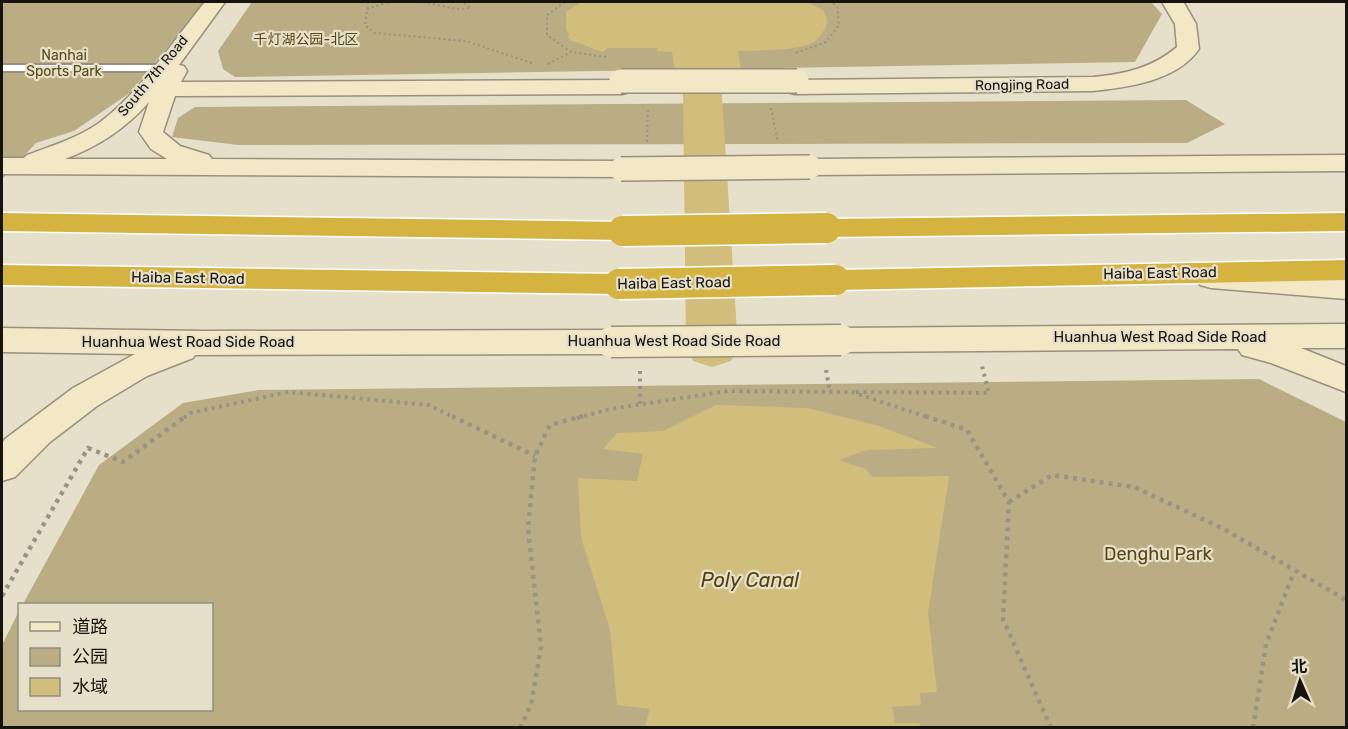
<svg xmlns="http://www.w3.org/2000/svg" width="1348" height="729" viewBox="0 0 1348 729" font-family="Rubik,'Noto Sans SC',sans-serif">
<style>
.green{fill:#baad83}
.water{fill:#d1bd7c}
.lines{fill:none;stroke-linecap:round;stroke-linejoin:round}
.river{fill:#d1bd7c;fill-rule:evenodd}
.lane-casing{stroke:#96907d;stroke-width:4}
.secondary-casing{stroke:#96907d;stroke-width:3}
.highway-casing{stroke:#fff;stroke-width:3}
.path-far2{stroke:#989384;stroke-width:2;stroke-dasharray:2 3;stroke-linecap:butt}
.path-far1{stroke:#989384;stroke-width:4;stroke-dasharray:3 4.5;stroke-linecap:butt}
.path{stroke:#989384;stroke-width:4.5;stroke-dasharray:4 5;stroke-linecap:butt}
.lane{fill:#fff;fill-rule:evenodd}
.secondary{fill:#f2e8c6;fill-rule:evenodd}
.highway{fill:#d4b341;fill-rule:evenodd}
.secondary-bridge-far1-casing{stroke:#96907d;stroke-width:26;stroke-linecap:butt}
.secondary-bridge-casing{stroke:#96907d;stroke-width:33;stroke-linecap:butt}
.highway-bridge-casing{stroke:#fff;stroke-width:33;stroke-linecap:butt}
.secondary-bridge-far1{stroke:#f2e8c6;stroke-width:23}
.secondary-bridge{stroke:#f2e8c6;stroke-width:30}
.highway-bridge{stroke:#d4b341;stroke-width:30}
.labels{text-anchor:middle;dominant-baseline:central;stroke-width:4.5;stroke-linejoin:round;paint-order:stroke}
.far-park-label{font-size:14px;fill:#564815;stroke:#e6e0cb}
.far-street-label{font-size:14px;fill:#17140d;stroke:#e6e0cb}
.street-label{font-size:15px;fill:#17140d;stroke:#e6e0cb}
.near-park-label{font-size:18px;fill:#564815;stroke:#e6e0cb}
.near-water-label{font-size:20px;font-style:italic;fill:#50420e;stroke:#e6e0cb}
</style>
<rect width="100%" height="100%" fill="#e6e0cb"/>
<path class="green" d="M2,2H205L131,92L74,131L36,143L2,179Z
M252,2H1151L1162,14L1135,62L235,77L223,69L218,51Z
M1186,100L1225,124L1187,143L238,145L172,137L178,118L195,107Z
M1259,379L1346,422V727L2,728V645L19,611L20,710H212V604H23L99,465L183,403L259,390Z"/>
<path class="water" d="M581,2H806L823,10L828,22C824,31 819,40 810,44C793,51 757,50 738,51L741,70H675L672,52L657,51L658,48H607L603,52C591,49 583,43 571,41L567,36L570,35L566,30V12Z
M716,405L807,408L879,426L938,448L867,450L839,460L866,469L872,477L949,476L928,613L937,692L920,693L921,705L892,707L895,723H919L921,727H617L645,726L650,709L617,705L610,629L581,538L578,478L637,481L643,454L603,449L617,433L663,431Z"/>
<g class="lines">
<path class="river" d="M682,2H716L738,347L731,361L712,367L693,361L686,347Z"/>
<g class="lane-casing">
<path id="lane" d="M2,65H175L181,68L175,71H2Z"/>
</g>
<g class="secondary-casing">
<path id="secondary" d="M205,2H225L179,65L184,66L187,71L181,82L622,80L630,82L634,87L630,92L622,94L175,96L163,132L180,146L209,155L212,159L621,161L630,163L634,169L630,175L621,177L2,174V158H24L27,155C51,146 78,138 99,123C139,94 173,41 205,2ZM149,102L139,132L151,149L167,159H65C99,146 125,129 149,102Z
M1162,2L1184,3L1196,24L1199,49C1177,81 1129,87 1093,91L795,94L787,92L783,87L787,82L795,80L1093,77C1125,74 1152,68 1177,47L1175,24Z
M1346,155V171L810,175L801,173L797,167L801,161L810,159Z
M1211,268L1346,278V299L1211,288L1200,285L1196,278L1200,271Z
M1346,324V348H1301L1346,366V392L1271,363L1242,355L1238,349L841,352L830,348L825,340L830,332L841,328Z
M2,328L203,331L611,330L622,334L627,342L622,350L611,354L195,355L193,358L147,376L97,406L50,442L15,477L2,481V443L5,439L73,388L135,354L2,352Z"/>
</g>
<g class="highway-casing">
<path id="highway" d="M2,213L623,222L633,225L637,231L633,237L623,240L2,231Z
M1346,213V231L826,237L816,234L812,228L816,222L826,219Z
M1346,260V280L835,290L824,287L820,280L824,273L835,270Z
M2,265L619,274L630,277L634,284L630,291L619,294L2,285Z"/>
</g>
<path class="path-far2" d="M368,2L365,25L374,33L466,41L532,63
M423,2L457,9L471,8L463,2
M565,2L547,15V35L571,52L607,57
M367,9L389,2
M796,53L826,42L839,25L837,6L831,2
M548,64L571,52
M771,108L778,142
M647,142L648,107"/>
<path class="path-far1" d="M826,370L830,392
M640,371V404
M856,392L989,393L982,366
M184,418L190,413L288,392L429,405L455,418
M577,418L610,409L728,391L852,392L930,418"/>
<path class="path" d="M452,416L535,456
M925,416L967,430L1009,502L1003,619L1051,728
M1009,502L1052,475L1134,487L1222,528L1346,600
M2,596L88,448L123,462L186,416
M520,728L531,705L541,647L528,529L535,456L550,425L583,416
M1253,728L1266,644L1294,572"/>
<use href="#lane" class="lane"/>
<use href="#secondary" class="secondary"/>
<use href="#highway" class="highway"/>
<g class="secondary-bridge-far1-casing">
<path id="secondary-bridge-far1" d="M621,81H797
M621,169L810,167"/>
</g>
<g class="secondary-bridge-casing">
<path id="secondary-bridge" d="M611,342L841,340"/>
</g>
<g class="highway-bridge-casing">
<path id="highway-bridge" d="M623,231L826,228
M619,284L835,280"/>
</g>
<use href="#secondary-bridge-far1" class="secondary-bridge-far1"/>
<use href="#secondary-bridge" class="secondary-bridge"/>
<use href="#highway-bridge" class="highway-bridge"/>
</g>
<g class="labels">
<g class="far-park-label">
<text x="306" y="39">千灯湖公园-北区</text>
<text x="64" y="55">Nanhai<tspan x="64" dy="16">Sports Park</tspan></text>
</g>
<g class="far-street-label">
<text transform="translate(153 76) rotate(-50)">South 7th Road</text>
<text transform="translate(1022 85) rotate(-1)">Rongjing Road</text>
</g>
<g class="street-label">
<text transform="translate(1160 273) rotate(-1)">Haiba East Road</text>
<text transform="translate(188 278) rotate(1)">Haiba East Road</text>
<text transform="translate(674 283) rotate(-1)">Haiba East Road</text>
<text x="1160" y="337">Huanhua West Road Side Road</text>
<text x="674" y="341">Huanhua West Road Side Road</text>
<text x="188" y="342">Huanhua West Road Side Road</text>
</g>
<g class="near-park-label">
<text x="1158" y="554">Denghu Park</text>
</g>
<g class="near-water-label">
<text x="750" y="580">Poly Canal</text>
</g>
</g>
<rect width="1348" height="729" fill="none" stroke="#17140d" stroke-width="6"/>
<rect x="18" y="603" width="195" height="108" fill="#e6e0cb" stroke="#938e7f" stroke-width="1.5"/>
<rect x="30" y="622" width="30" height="9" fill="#f2e8c6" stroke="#938e7f" stroke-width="1.5"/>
<text x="72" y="633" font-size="18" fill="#17140d">道路</text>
<rect x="30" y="648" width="30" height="18" fill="#baad83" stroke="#938e7f" stroke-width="1.5"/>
<text x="72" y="663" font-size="18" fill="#17140d">公园</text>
<rect x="30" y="678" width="30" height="18" fill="#d1bd7c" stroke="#938e7f" stroke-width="1.5"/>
<text x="72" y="693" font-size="18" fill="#17140d">水域</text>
<g transform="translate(1300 681) rotate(357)" stroke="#e6e0cb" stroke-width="4.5" paint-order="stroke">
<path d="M0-4.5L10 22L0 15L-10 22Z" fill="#17140d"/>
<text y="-9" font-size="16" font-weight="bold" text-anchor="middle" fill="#17140d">北</text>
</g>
</svg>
